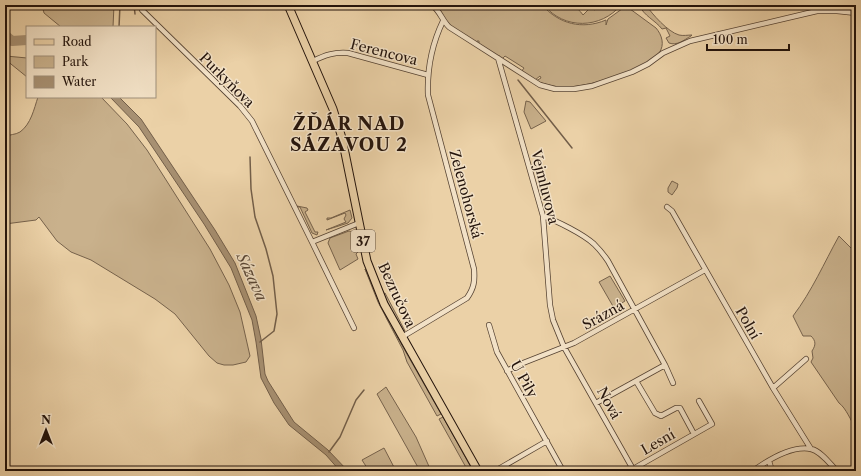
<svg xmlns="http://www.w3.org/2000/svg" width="861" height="476" viewBox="0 0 861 476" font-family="'Libre Caslon Text',serif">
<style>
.green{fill:#c9b18c;stroke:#76624c}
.water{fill:#a79072;stroke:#725e49}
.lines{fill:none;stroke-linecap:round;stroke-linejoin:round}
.stream{stroke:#725e49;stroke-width:1.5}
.river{stroke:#a79072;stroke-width:10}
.street-casing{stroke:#554232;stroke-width:6}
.primary-casing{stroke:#23130b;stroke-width:9}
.street{stroke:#f2e1c6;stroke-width:4.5}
.primary{stroke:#ebd1a7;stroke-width:7}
.labels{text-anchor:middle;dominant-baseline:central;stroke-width:3;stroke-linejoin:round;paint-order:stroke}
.shield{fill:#f2e1c6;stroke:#615143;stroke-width:1}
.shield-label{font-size:13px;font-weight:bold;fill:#23130b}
.street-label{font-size:14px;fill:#23130b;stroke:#f2e1c6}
.water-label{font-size:15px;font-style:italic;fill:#584534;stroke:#f2e1c6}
.district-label{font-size:18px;font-weight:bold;letter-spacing:1px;fill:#23130b;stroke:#f2e1c6}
</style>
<rect width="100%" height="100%" fill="#ebd1a7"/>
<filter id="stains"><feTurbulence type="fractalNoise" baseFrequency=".005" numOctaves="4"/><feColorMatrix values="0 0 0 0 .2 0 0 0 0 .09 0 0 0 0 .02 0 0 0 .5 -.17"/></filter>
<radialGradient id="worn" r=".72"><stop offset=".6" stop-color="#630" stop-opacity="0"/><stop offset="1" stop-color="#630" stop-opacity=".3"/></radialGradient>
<path class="green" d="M42,5H114L113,27H61L44,13Z
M436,5H542C559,24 582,30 606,20V25L608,19L626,6L656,28C662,35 665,45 659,53C645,70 591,86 569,87C558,88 547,85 536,81L541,78L540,76L535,80L521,72L524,68L505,56L502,59L479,45V41H477V43L452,27L445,19Z
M544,5H559V7C570,4 577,6 583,15L590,8L595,10L598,5L608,7L610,5H621C601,29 564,30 544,5Z
M639,5H646C652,14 668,32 679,35C683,36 688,35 692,35L691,36C684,40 677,46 669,43L666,38L670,36L666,28L662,29C655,20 644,16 639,5Z
M6,56L27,58V77L6,60Z
M38,97H101L127,124L147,150L210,249L229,285L240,312L250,356L246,362L233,365H224L217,363L209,356L175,314L155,299L91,260L71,252L57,241L39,217L36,220L5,224V137C10,134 15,135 20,132C31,124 34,109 38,97Z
M526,101L530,102L546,121L531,129L524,112Z
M672,181L678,184L677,188L672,195L668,192V188Z
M297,206L307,208L308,210L305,212L315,232H318L317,235L312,233L300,207H298Z
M350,210L352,218L348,223L326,230L346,222L344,219L346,215L345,213L327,220V218H331Z
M349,231L353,232L354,244H356L358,252L356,254L358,259L340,270L328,243L330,238Z
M839,236L856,253V429C851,421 846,408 839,403L811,362L813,358L812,351C816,345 816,341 811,336H803L793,316C812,291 824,263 839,236Z
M365,269L387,319L441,414L437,416L407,362L403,350L378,302Z
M610,276L625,301L614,308L599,282Z
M385,293L405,331L402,330L383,294Z
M386,387L416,437L431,471H420L377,394Z
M443,417L473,471H468L439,419Z
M384,448L396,471H369L362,460Z"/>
<path class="water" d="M13,37L27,38V43L13,44L7,40Z
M110,97H119L141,119L215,230L235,263L256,316L261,339L265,374L268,381L294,422L328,450L348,471H340L326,455L289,425L274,403L261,378L256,342L252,320L231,268L204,224L139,127Z"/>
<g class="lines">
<path class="stream" d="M134,5L135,14
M119,27L120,5
M518,80L572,148
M250,157L251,189L255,217L266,249L273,276L277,314L274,331L260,342
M329,452L340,437L356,400L364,390"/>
<path class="river" d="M5,35L12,41L27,40"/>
<g class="street-casing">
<path id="street" d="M140,5L142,10L240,106L252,121L312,242L359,223
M432,5C440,11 442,20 449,27L540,85L555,89H574L592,86L632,72L648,64L663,53L690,41L817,11H837L856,13
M498,58L543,216L550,305L553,320L564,347L634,471
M313,61C325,55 334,52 348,53L428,75
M667,207L672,211L773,388L811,449
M543,216C557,221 583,234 594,244C599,249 604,255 608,261L665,365L673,383
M312,242L354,328
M489,325L497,352L563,471
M402,337L467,298C474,288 475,281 474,269L428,95C427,70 432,44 443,21
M507,371L518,365L574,343L705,270
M636,381L655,413L661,416L676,408H680L694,434
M773,388L806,359
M596,403L665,365
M769,461L772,471
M633,469L712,424L699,401
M495,471L547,441
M753,471C768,460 791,445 811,449C821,451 830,464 837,471"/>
</g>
<g class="primary-casing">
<path id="primary" d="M288,5L333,109L342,138L367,261L384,304L478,471"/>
</g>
<use href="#street" class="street"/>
<use href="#primary" class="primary"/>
</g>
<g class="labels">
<rect class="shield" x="351" y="230" width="24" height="22" rx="3"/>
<g class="shield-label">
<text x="363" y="241">37</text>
</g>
<g class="street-label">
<text transform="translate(384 52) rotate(14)">Ferencova</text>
<text transform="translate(227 80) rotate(45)">Purkyňova</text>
<text transform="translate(545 187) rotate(76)">Vejmluvova</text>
<text transform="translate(466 194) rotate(75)">Zelenohorská</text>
<text transform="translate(397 295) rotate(65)">Bezručova</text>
<text transform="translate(603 315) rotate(-29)">Srázná</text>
<text transform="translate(748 323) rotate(60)">Polní</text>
<text transform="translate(524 379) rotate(61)">U Pily</text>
<text transform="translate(609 403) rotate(61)">Nová</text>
<text transform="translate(658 442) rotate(-30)">Lesní</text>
</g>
<g class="water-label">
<text transform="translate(252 277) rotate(65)">Sázava</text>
</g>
<g class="district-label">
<text x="349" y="124">ŽĎÁR NAD<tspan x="349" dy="21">SÁZAVOU 2</tspan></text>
</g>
</g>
<rect width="861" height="476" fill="none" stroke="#ebd1a7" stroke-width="20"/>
<rect x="6" y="6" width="849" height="464" fill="none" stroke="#23130b" stroke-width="2"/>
<rect x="10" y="10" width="841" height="456" fill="none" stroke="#23130b"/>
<rect x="26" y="26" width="130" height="72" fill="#f2e1c6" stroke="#9f8f7b"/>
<rect x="34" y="39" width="20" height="6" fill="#ebd1a7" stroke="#9f8f7b"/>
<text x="62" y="46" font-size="12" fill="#23130b">Road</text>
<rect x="34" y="56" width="20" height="12" fill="#c9b18c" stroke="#9f8f7b"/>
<text x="62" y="66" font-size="12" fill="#23130b">Park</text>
<rect x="34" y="76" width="20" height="12" fill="#a79072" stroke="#9f8f7b"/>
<text x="62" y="86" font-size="12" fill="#23130b">Water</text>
<g transform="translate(46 430)" stroke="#f2e1c6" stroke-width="3" paint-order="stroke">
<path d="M0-3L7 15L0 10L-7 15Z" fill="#23130b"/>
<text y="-6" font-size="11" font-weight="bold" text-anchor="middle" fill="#23130b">N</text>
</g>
<path d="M707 44v6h82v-6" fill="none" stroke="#23130b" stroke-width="2"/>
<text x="713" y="44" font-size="12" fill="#23130b" stroke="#f2e1c6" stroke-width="3" paint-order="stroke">100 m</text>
<rect width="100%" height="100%" filter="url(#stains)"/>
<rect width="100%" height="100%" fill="url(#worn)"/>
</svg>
